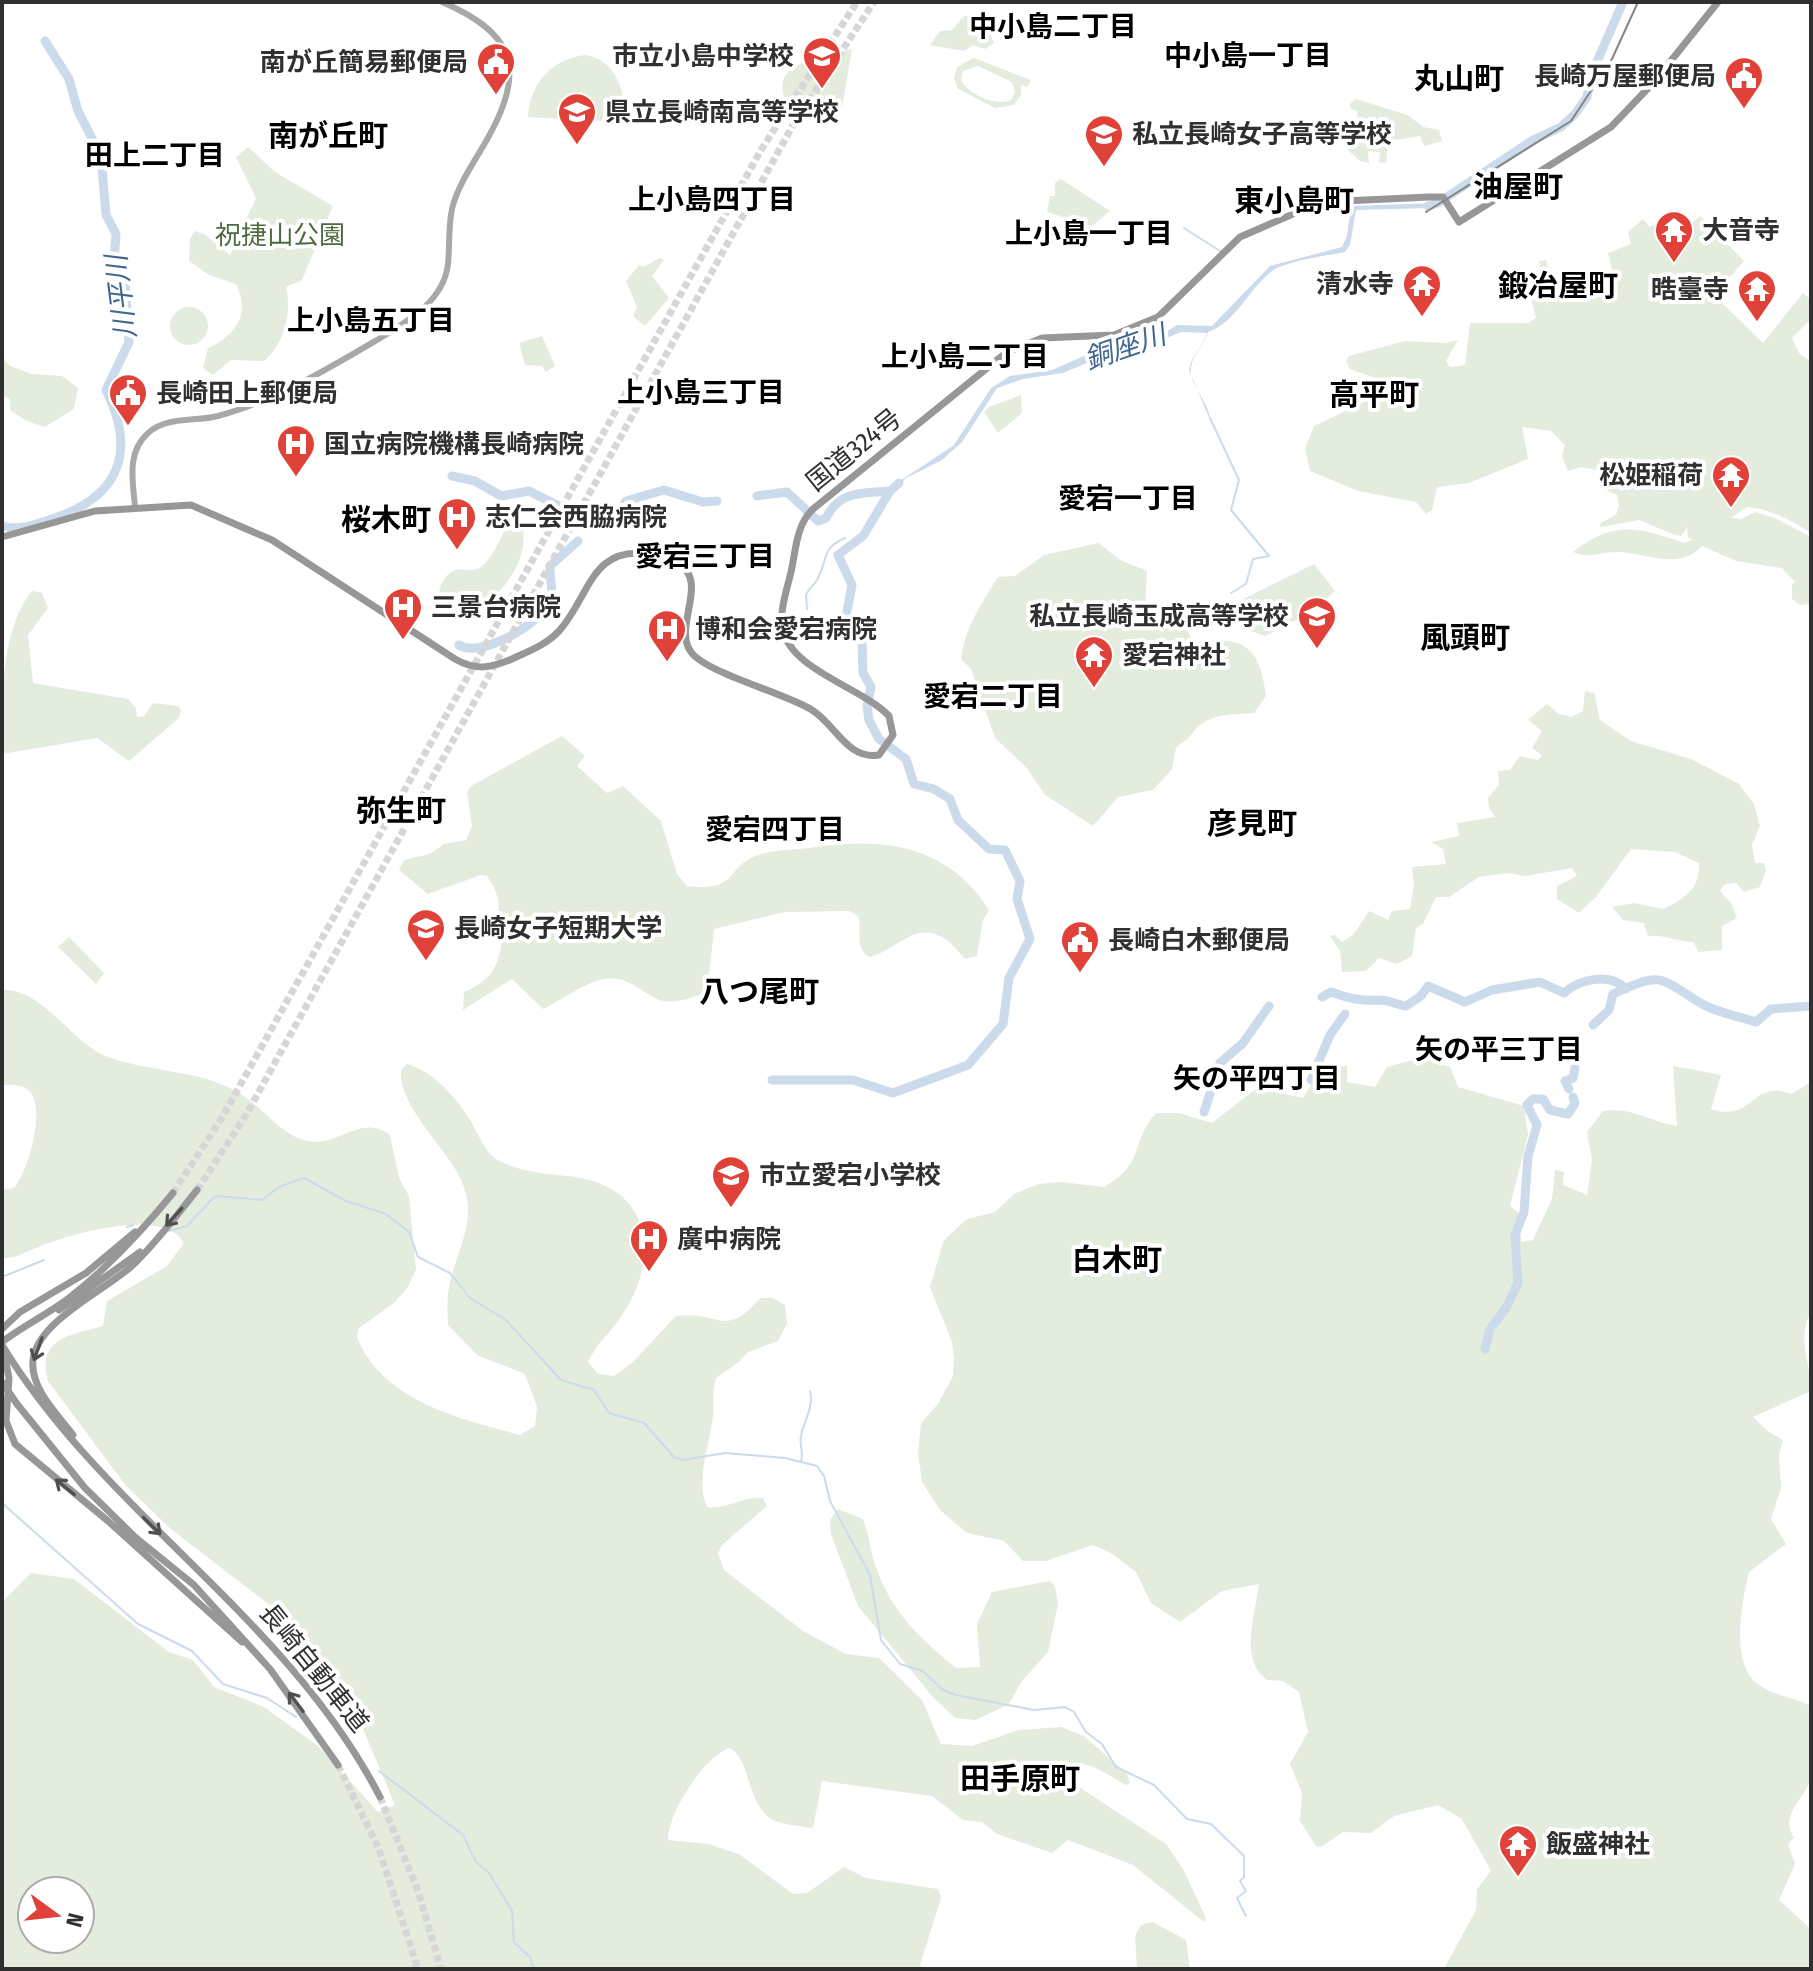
<svg xmlns="http://www.w3.org/2000/svg" width="1813" height="1971" viewBox="0 0 1813 1971" font-family="'Fira Sans Condensed','Noto Sans JP',sans-serif">
<style>
.green{fill:#e4ecde;fill-rule:evenodd}
.water{fill:#cbdbeb}
.lines{fill:none;stroke-linecap:round;stroke-linejoin:round}
.stream{stroke:#cbdbeb;stroke-width:2}
.river{stroke:#cbdbeb;stroke-width:9}
.highway-tunnel{stroke:#d6d6d6;stroke-width:7;stroke-dasharray:7 3.5;stroke-linecap:butt}
.major{stroke:#a8a8a8;stroke-width:6}
.highway{stroke:#979797;stroke-width:7}
.tram{stroke:#858585;stroke-width:2}
.highway-bridge{stroke:#979797;stroke-width:7}
.oneway{stroke:#4f4f4f}
.labels{text-anchor:middle;dominant-baseline:central;stroke-width:8;stroke-linejoin:round;paint-order:stroke}
.poi-label{font-size:26px;font-weight:bold;fill:#303030;stroke:#fff;text-anchor:start}
.park-label{font-size:26px;fill:#4d6b3e;stroke:#fff}
.street-label{font-size:26px;fill:#303030;stroke:#fff}
.neighbourhood-label{font-size:28px;font-weight:bold;fill:#000;stroke:#fff}
.water-label{font-size:28px;font-style:italic;fill:#406790;stroke:#fff}
.quarter-label{font-size:30px;font-weight:bold;fill:#000;stroke:#fff}
</style>
<rect width="100%" height="100%" fill="#fff"/>
<path class="green" d="M965,15L988,28L994,43L985,49L973,45L964,51L930,45L940,31L952,30Z
M852,49L842,108L785,101C784,95 781,87 783,81C787,61 835,53 852,49Z
M585,55C618,60 626,94 624,122L528,117C530,83 552,59 585,55Z
M974,58L1031,80L1028,87L1021,85V95L1014,105L995,108L958,89L954,78L957,67ZM978,66L1012,82L1015,92L1011,100C997,107 967,94 961,80L963,71Z
M1356,99L1408,115L1423,127L1439,130L1442,141L1424,146L1420,136L1388,141L1386,163L1379,162L1380,152L1368,151L1369,163L1360,161L1348,150L1358,112L1350,108V104Z
M248,147L275,172L333,206L302,280L286,287C292,313 285,343 264,361L231,360L213,375L203,368L208,348C236,335 251,314 236,284L209,275L189,261L190,239L195,231L204,234L230,255L256,198L236,157Z
M1061,179L1110,211L1092,226L1047,212L1050,196H1055V183Z
M1677,209L1691,224L1700,216L1744,261L1714,295L1763,343L1803,293L1811,300V319L1792,338L1799,353L1811,362V533C1792,520 1769,509 1747,507L1731,518L1741,519L1755,512L1775,518L1811,537V604L1800,605L1792,599V584L1795,582L1782,568L1736,561L1702,546C1678,572 1646,552 1617,552C1599,552 1590,559 1573,552C1615,519 1639,528 1685,543L1693,539L1688,538L1687,527L1681,536L1675,535L1639,520L1601,527L1599,524L1616,515L1619,506L1617,495L1603,489L1604,480L1611,473L1581,467L1568,471L1562,456L1565,445L1551,431L1522,427L1528,459L1469,483L1437,487L1432,510L1426,514L1416,502L1358,491L1310,471L1305,449L1314,426L1368,400L1382,387L1380,380L1350,369L1346,361L1349,356L1405,341L1446,343L1458,340L1446,361L1450,367L1465,365L1470,323H1528L1536,318L1531,299L1542,298L1548,305L1539,261L1546,260L1553,285L1567,300L1615,283L1608,253L1631,244L1628,232L1643,219L1650,227Z
M660,258L664,260L652,276L669,298L645,326L633,316L637,307L626,281L639,265L643,267Z
M170 326a19 19 0 1 1 38 0a19 19 0 1 1-38 0Z
M542,336L555,366L546,372L542,366L525,365L519,343Z
M2,357L10,366L32,374L62,376L78,388L74,409L45,427L25,420L10,410V399L2,396Z
M1021,395L1022,413L998,433L984,412L989,407Z
M514,520L521,522C534,560 496,605 462,617L439,608C436,596 442,573 456,570C465,568 473,573 482,566C494,557 502,534 509,521Z
M1099,543L1120,560L1147,571L1145,610L1156,621L1186,626L1192,642C1242,637 1259,642 1266,696L1254,713C1227,715 1206,713 1190,736C1187,741 1180,743 1176,748L1172,769L1153,790L1118,797L1093,826L1045,795L1026,767L995,738L971,669L961,659C965,627 982,603 998,577L1015,576L1044,555Z
M1314,564L1335,591L1313,612L1265,636L1245,629L1237,616V602Z
M32,591L42,593L48,608L28,635L33,683L128,699L136,708L137,717L144,716L153,703L178,706L181,710L179,718L129,761L97,738L2,754C2,699 0,631 32,591Z
M1585,691L1594,693L1600,720L1631,741L1691,759L1739,784L1754,804L1760,826L1752,845L1755,863H1764L1766,870L1760,887L1744,892L1736,883L1725,884L1720,891L1731,903L1737,918L1722,926V950L1698,952L1694,942C1677,942 1665,934 1648,936L1644,923L1623,920L1612,907L1635,903L1663,909C1685,898 1700,889 1699,863L1675,852L1631,849L1596,897L1579,913L1557,899V886L1577,876L1572,868L1525,876L1508,873L1479,877L1449,897H1436L1423,924L1416,928L1412,956L1397,964L1379,958L1366,971L1342,972L1340,951L1330,936L1335,935L1342,942L1354,934L1369,911L1388,920L1392,911L1410,909L1414,884L1412,867L1446,864L1443,849L1431,842L1459,836L1457,823L1495,817L1489,808L1488,798L1499,785L1498,771L1510,770L1520,756L1538,760L1542,755L1532,748L1542,731L1528,720L1547,704L1559,714L1571,717L1583,711Z
M562,736L585,756L577,766L607,793L623,786L661,821L677,874L687,886C740,893 724,865 761,854C778,849 798,850 816,847C885,837 949,846 989,910L983,920L977,956L966,959C959,954 954,945 947,940C916,918 898,950 869,957C853,946 863,931 858,916L849,911L785,912L714,929L708,985L700,995C689,998 675,1004 663,1001C644,996 628,974 605,979C584,982 561,1001 543,1009L512,979L463,1010L464,992C490,981 499,968 502,939L492,936C502,914 502,897 487,876L481,875L428,894L399,870L404,860L430,854L444,844L466,840L472,826L467,792L471,786Z
M69,937L104,973L96,984L58,947Z
M2,990C42,988 70,1040 103,1055C146,1073 198,1068 239,1093C264,1107 284,1141 315,1142C342,1142 363,1115 390,1135L399,1178L409,1196L416,1269L408,1287L395,1302L358,1329L357,1337C382,1401 461,1419 520,1435L535,1426L537,1407L525,1374L477,1355L448,1325C447,1311 447,1295 450,1282C458,1248 476,1222 464,1187C452,1151 398,1109 401,1070L407,1064C433,1071 456,1097 470,1120C478,1133 484,1152 498,1160C525,1175 553,1173 581,1178C656,1193 658,1263 621,1317C610,1333 596,1344 588,1362L598,1374L614,1376L633,1362L676,1316C719,1310 725,1340 760,1298H773L785,1305L787,1323L778,1341L748,1352L739,1362L716,1378C712,1392 714,1402 713,1416C710,1445 695,1479 707,1507C727,1510 743,1496 763,1498L767,1506L722,1545L718,1553L724,1570L803,1631L846,1654L879,1658L922,1700L941,1744L972,1746L1019,1730L1061,1727L1084,1736L1127,1774L1130,1783L1126,1785C1107,1775 1080,1752 1062,1771L1073,1783L1166,1844L1183,1869L1206,1918L1204,1922L1133,1865L1068,1840L1052,1853L997,1834L982,1822L963,1820L932,1796L822,1781L813,1828C801,1826 786,1825 775,1821C746,1808 751,1756 729,1748C703,1758 668,1813 668,1840L708,1844L739,1854L793,1894L807,1893L844,1867L866,1878L938,1889L941,1898L920,1965L924,1969H2V1602L31,1573L74,1579L169,1652L193,1660L214,1687L264,1707L318,1746L378,1812L395,1805L358,1717L275,1609L172,1530L126,1486L48,1381C36,1338 71,1335 103,1326L107,1301L167,1266L184,1243C164,1207 74,1233 43,1245C29,1250 17,1259 2,1258V1190L14,1188C28,1172 45,1112 31,1093C25,1084 12,1085 2,1085ZM32,1891H80V1939H32Z
M1420,1058L1450,1067L1458,1087L1524,1106L1528,1135L1510,1206L1519,1213L1521,1242L1533,1240L1552,1199L1555,1170L1564,1172L1563,1185L1587,1195L1592,1160L1587,1132L1603,1111C1632,1107 1648,1121 1677,1126L1673,1066L1721,1075L1711,1109C1754,1123 1751,1079 1791,1094L1811,1082V1313C1796,1337 1811,1364 1811,1391L1753,1417L1769,1432L1783,1440L1779,1455L1781,1488L1771,1519L1786,1544L1749,1572C1742,1601 1729,1665 1759,1685C1774,1696 1795,1697 1811,1706C1811,1728 1813,1754 1811,1776C1807,1799 1778,1813 1794,1838L1788,1844L1795,1864L1779,1900L1811,1929V1969H1444L1476,1910L1477,1889L1491,1871L1462,1819L1438,1805L1394,1816L1371,1833L1343,1832L1321,1847L1316,1846L1300,1821L1302,1793L1290,1764L1308,1732L1299,1692L1283,1681L1267,1680C1238,1660 1256,1613 1259,1584L1222,1591L1180,1622L1151,1603L1136,1572L1111,1553L1093,1545L1046,1561H1023L1004,1541L967,1533L940,1510L922,1482L918,1453L921,1423L938,1404L953,1376L954,1358L952,1342L930,1287L944,1240L967,1219L995,1212L1014,1194L1038,1184L1061,1182L1104,1187C1147,1162 1129,1144 1156,1113H1179L1212,1123L1257,1088L1303,1098L1318,1074L1347,1065V1082L1375,1087L1387,1067Z
M838,1509L863,1519C869,1534 870,1551 876,1567C891,1612 921,1639 956,1668L980,1667L977,1624L992,1592L1050,1581L1055,1586L1058,1604L1048,1652L1022,1681L1009,1704L976,1720L955,1718L932,1696L858,1606L831,1534L830,1520Z
M1153,1922L1186,1940L1190,1969H1137L1135,1936L1141,1925Z"/>
<path class="water" d="M1438,203L1432,208L1356,210L1350,245L1345,252C1326,256 1289,260 1272,271C1249,288 1236,323 1208,332C1205,345 1193,353 1191,367C1188,384 1210,403 1210,420L1189,370C1191,355 1204,346 1207,333L1181,332L1155,343L1137,342L1063,373L1023,379L997,388L962,442L942,460L906,478L891,493L888,489L954,445L991,388L1010,376L1052,370L1118,341L1135,336L1157,338L1177,325L1212,326L1270,266L1342,247L1347,236L1351,206Z"/>
<g class="lines">
<path class="stream" d="M1184,228L1220,251
M1210,418L1239,480L1231,510L1269,556L1253,559L1246,584L1231,593
M807,609L806,595C809,587 814,586 817,580C828,560 821,548 845,538
M794,636V645
M127,1227L133,1225
M169,1231L187,1226L215,1196L262,1200L279,1187L304,1178L346,1201L386,1214L409,1232L418,1257L450,1273L470,1298L506,1320L561,1380L594,1390L609,1413L644,1423L674,1457L683,1460L725,1453L785,1458L817,1466L824,1476L830,1501L870,1575L881,1640L900,1664L923,1671L943,1690L956,1695L1034,1710L1065,1707L1074,1712L1086,1732L1102,1744L1116,1767L1154,1785L1187,1819L1211,1824L1244,1856V1877L1240,1881L1246,1891L1237,1898L1246,1916
M2,1277L44,1260
M801,1462C804,1451 799,1445 801,1436C804,1419 814,1409 810,1391
M2,1503L138,1624L192,1651L223,1684L267,1698L296,1717
M379,1771L463,1835L476,1862L489,1873L512,1911L514,1942L530,1957L534,1969"/>
<path class="river" d="M1428,206L1438,203L1533,140L1561,127L1575,114L1587,97L1592,73L1623,2
M452,476L475,481L501,496L529,491L563,508L595,514L607,521L615,520L626,501L664,490L703,502L717,501
M757,496L787,492L818,521L826,518C840,490 861,494 890,491
M2,526C21,531 37,524 55,518C121,495 136,451 106,390L129,342L125,284L113,274L116,234L106,215L101,156L78,111L69,79L45,41
M459,645C480,659 540,624 549,603C555,589 549,579 550,566L578,541
M1322,997L1331,992C1350,999 1362,1001 1381,1000C1388,1000 1398,1005 1406,1006L1421,996L1428,986L1465,1002L1492,990L1540,982L1564,993C1580,979 1610,972 1626,989
M1593,1025L1609,1010L1613,994C1660,973 1657,975 1697,1001C1714,1012 1738,1016 1756,1022L1771,1009L1811,1006
M772,1080H853L893,1093L968,1065L1003,1024L1009,978L1030,939L1017,899L1020,881L1005,850L989,849L958,820L950,799L934,789L914,784L906,759L879,739L869,720L867,706L871,687L863,673L862,640L845,622L852,585L838,555L863,536L890,491L899,483
M1311,1080L1330,1035L1345,1014
M1569,1089L1565,1081L1573,1078L1575,1068
M1204,1112L1220,1063L1243,1043L1269,1006
M1485,1349L1490,1329L1506,1308L1518,1283L1515,1235L1524,1212L1528,1156L1537,1125L1527,1105L1533,1099H1543L1550,1110L1568,1114L1575,1103L1573,1097"/>
<path class="highway-tunnel" d="M197,1190L246,1115L793,125L874,2
M173,1193L223,1116L761,150L857,2
M338,1765L379,1849L418,1969
M380,1797L418,1891L441,1969"/>
<path class="major" d="M135,507C133,481 126,453 148,433C167,416 195,422 218,416C275,401 331,367 382,337C410,320 444,300 448,264C450,245 448,228 452,209C458,183 478,157 490,134C528,65 510,31 442,2"/>
<path class="highway" d="M2,537L95,511L191,505L272,540L455,659C476,671 491,668 512,659C529,651 546,645 559,631C589,598 591,546 647,554C657,555 668,557 677,562C711,582 672,626 691,652C706,673 785,693 812,710C835,724 847,760 879,755L893,735L889,716C862,687 789,670 782,627C780,609 787,589 791,572C796,550 796,525 813,509L1007,352L1042,338L1114,335L1158,317L1240,237L1307,208L1344,201L1429,197H1443L1459,222L1611,127L1654,82L1718,2
M59,1310L140,1252
M2,1329L20,1312L86,1273L135,1232
M2,1342C23,1326 48,1314 69,1298C109,1267 141,1232 173,1193
M2,1345C106,1515 288,1618 380,1797
M4,1353L9,1378L6,1421L15,1444L108,1521L242,1642
M17,1404L85,1488L136,1538L194,1585L270,1669L338,1765
M73,1435C57,1414 30,1388 33,1360C37,1321 106,1290 133,1265C156,1243 177,1215 197,1190"/>
<path class="tram" d="M1426,212L1571,121L1612,59L1638,2"/>
<path class="highway-bridge" d="M2,1382L17,1404"/>
</g>
<defs><path id="oneway-shaft" d="M-6 0H5M1.5-3L5.5 0L1.5 3" fill="none" stroke-width="1.6" stroke-linecap="round" stroke-linejoin="round" transform="scale(2)"/></defs>
<g class="oneway">
<use href="#oneway-shaft" transform="translate(174 1217) rotate(132)"/>
<use href="#oneway-shaft" transform="translate(38 1349) rotate(110)"/>
<use href="#oneway-shaft" transform="translate(65 1487) rotate(-141)"/>
<use href="#oneway-shaft" transform="translate(152 1526) rotate(45)"/>
<use href="#oneway-shaft" transform="translate(296 1702) rotate(-127)"/>
</g>
<defs>
<g id="school-pin" transform="scale(2)"><path d="M0 17L-7.5 6A9.5 9.5 0 1 1 7.5 6Z" fill="#e04139" stroke="#fff"/><path d="M0-5L7-2L0 1L-7-2ZM-4 1L0 2.5L4 1V4Q0 6-4 4Z" fill="#fff"/></g>
<g id="civic-pin" transform="scale(2)"><path d="M0 17L-7.5 6A9.5 9.5 0 1 1 7.5 6Z" fill="#e04139" stroke="#fff"/><path d="M-.6-6.5H3V-4.5H.6V-3L4-1V1h2V6H-6V1h2V-1L-.6-3ZM-1.2 2.5V6h2.4V2.5Z" fill="#fff"/></g>
<g id="temple-pin" transform="scale(2)"><path d="M0 17L-7.5 6A9.5 9.5 0 1 1 7.5 6Z" fill="#e04139" stroke="#fff"/><path d="M0-6L5-2H3V0L6.5 2.5H4V6H1.5V3h-3V6H-4V2.5H-6.5L-3 0V-2H-5Z" fill="#fff"/></g>
<g id="hospital-pin" transform="scale(2)"><path d="M0 17L-7.5 6A9.5 9.5 0 1 1 7.5 6Z" fill="#e04139" stroke="#fff"/><path d="M-5-5h3v3.5h4V-5h3V5h-3V1.5h-4V5h-3Z" fill="#fff"/></g>
<g id="university-pin" transform="scale(2)"><path d="M0 17L-7.5 6A9.5 9.5 0 1 1 7.5 6Z" fill="#e04139" stroke="#fff"/><path d="M0-5L7-2L0 1L-7-2ZM-4 1L0 2.5L4 1V4Q0 6-4 4Z" fill="#fff"/></g>
</defs>
<g fill-rule="evenodd">
<use href="#school-pin" x="822" y="56"/>
<use href="#civic-pin" x="496" y="62"/>
<use href="#civic-pin" x="1744" y="76"/>
<use href="#school-pin" x="577" y="112"/>
<use href="#school-pin" x="1104" y="134"/>
<use href="#temple-pin" x="1674" y="230"/>
<use href="#temple-pin" x="1422" y="284"/>
<use href="#temple-pin" x="1757" y="289"/>
<use href="#civic-pin" x="128" y="393"/>
<use href="#hospital-pin" x="296" y="444"/>
<use href="#temple-pin" x="1731" y="475"/>
<use href="#hospital-pin" x="457" y="517"/>
<use href="#hospital-pin" x="403" y="607"/>
<use href="#school-pin" x="1317" y="616"/>
<use href="#hospital-pin" x="667" y="629"/>
<use href="#temple-pin" x="1094" y="655"/>
<use href="#university-pin" x="426" y="928"/>
<use href="#civic-pin" x="1080" y="940"/>
<use href="#school-pin" x="731" y="1175"/>
<use href="#hospital-pin" x="649" y="1239"/>
<use href="#temple-pin" x="1518" y="1844"/>
</g>
<g class="labels">
<g class="poi-label">
<text x="794" y="56" text-anchor="end">市立小島中学校</text>
<text x="468" y="62" text-anchor="end">南が丘簡易郵便局</text>
<text x="1716" y="76" text-anchor="end">長崎万屋郵便局</text>
<text x="605" y="112">県立長崎南高等学校</text>
<text x="1132" y="134">私立長崎女子高等学校</text>
<text x="1702" y="230">大音寺</text>
<text x="1394" y="284" text-anchor="end">清水寺</text>
<text x="1729" y="289" text-anchor="end">晧臺寺</text>
<text x="156" y="393">長崎田上郵便局</text>
<text x="324" y="444">国立病院機構長崎病院</text>
<text x="1703" y="475" text-anchor="end">松姫稲荷</text>
<text x="485" y="517">志仁会西脇病院</text>
<text x="431" y="607">三景台病院</text>
<text x="1289" y="616" text-anchor="end">私立長崎玉成高等学校</text>
<text x="695" y="629">博和会愛宕病院</text>
<text x="1122" y="655">愛宕神社</text>
<text x="454" y="928">長崎女子短期大学</text>
<text x="1108" y="940">長崎白木郵便局</text>
<text x="759" y="1175">市立愛宕小学校</text>
<text x="677" y="1239">廣中病院</text>
<text x="1546" y="1844">飯盛神社</text>
</g>
<g class="park-label">
<text x="280" y="235">祝捷山公園</text>
</g>
<g class="street-label">
<text transform="translate(854 450) rotate(-39)">国道324号</text>
<text transform="translate(314 1668) rotate(51)">長崎自動車道</text>
</g>
<g class="neighbourhood-label">
<text x="1053" y="26">中小島二丁目</text>
<text x="1248" y="55">中小島一丁目</text>
<text x="155" y="155">田上二丁目</text>
<text x="712" y="199">上小島四丁目</text>
<text x="1089" y="233">上小島一丁目</text>
<text x="371" y="320">上小島五丁目</text>
<text x="965" y="356">上小島二丁目</text>
<text x="701" y="392">上小島三丁目</text>
<text x="1128" y="498">愛宕一丁目</text>
<text x="705" y="556">愛宕三丁目</text>
<text x="993" y="696">愛宕二丁目</text>
<text x="775" y="829">愛宕四丁目</text>
<text x="1499" y="1049">矢の平三丁目</text>
<text x="1257" y="1078">矢の平四丁目</text>
</g>
<g class="water-label">
<text transform="translate(121 297) rotate(-97)">川平川</text>
<text transform="translate(1125 347) rotate(-19)">銅座川</text>
</g>
<g class="quarter-label">
<text x="1459" y="79">丸山町</text>
<text x="328" y="136">南が丘町</text>
<text x="1518" y="187">油屋町</text>
<text x="1294" y="201">東小島町</text>
<text x="1558" y="286">鍛冶屋町</text>
<text x="1374" y="395">高平町</text>
<text x="386" y="520">桜木町</text>
<text x="1465" y="638">風頭町</text>
<text x="401" y="811">弥生町</text>
<text x="1252" y="824">彦見町</text>
<text x="759" y="992">八つ尾町</text>
<text x="1117" y="1260">白木町</text>
<text x="1020" y="1779">田手原町</text>
</g>
</g>
<rect width="1813" height="1971" fill="none" stroke="#303030" stroke-width="8"/>
<g transform="translate(56 1915) rotate(105)"><circle r="38" fill="#ffffff" stroke="#acacac" stroke-width="2"/>
<path d="M0-6L14 30L0 20L-14 30Z" fill="#e04139"/>
<text y="-12" font-size="22" font-weight="bold" text-anchor="middle" fill="#303030">N</text>
</g>
</svg>
